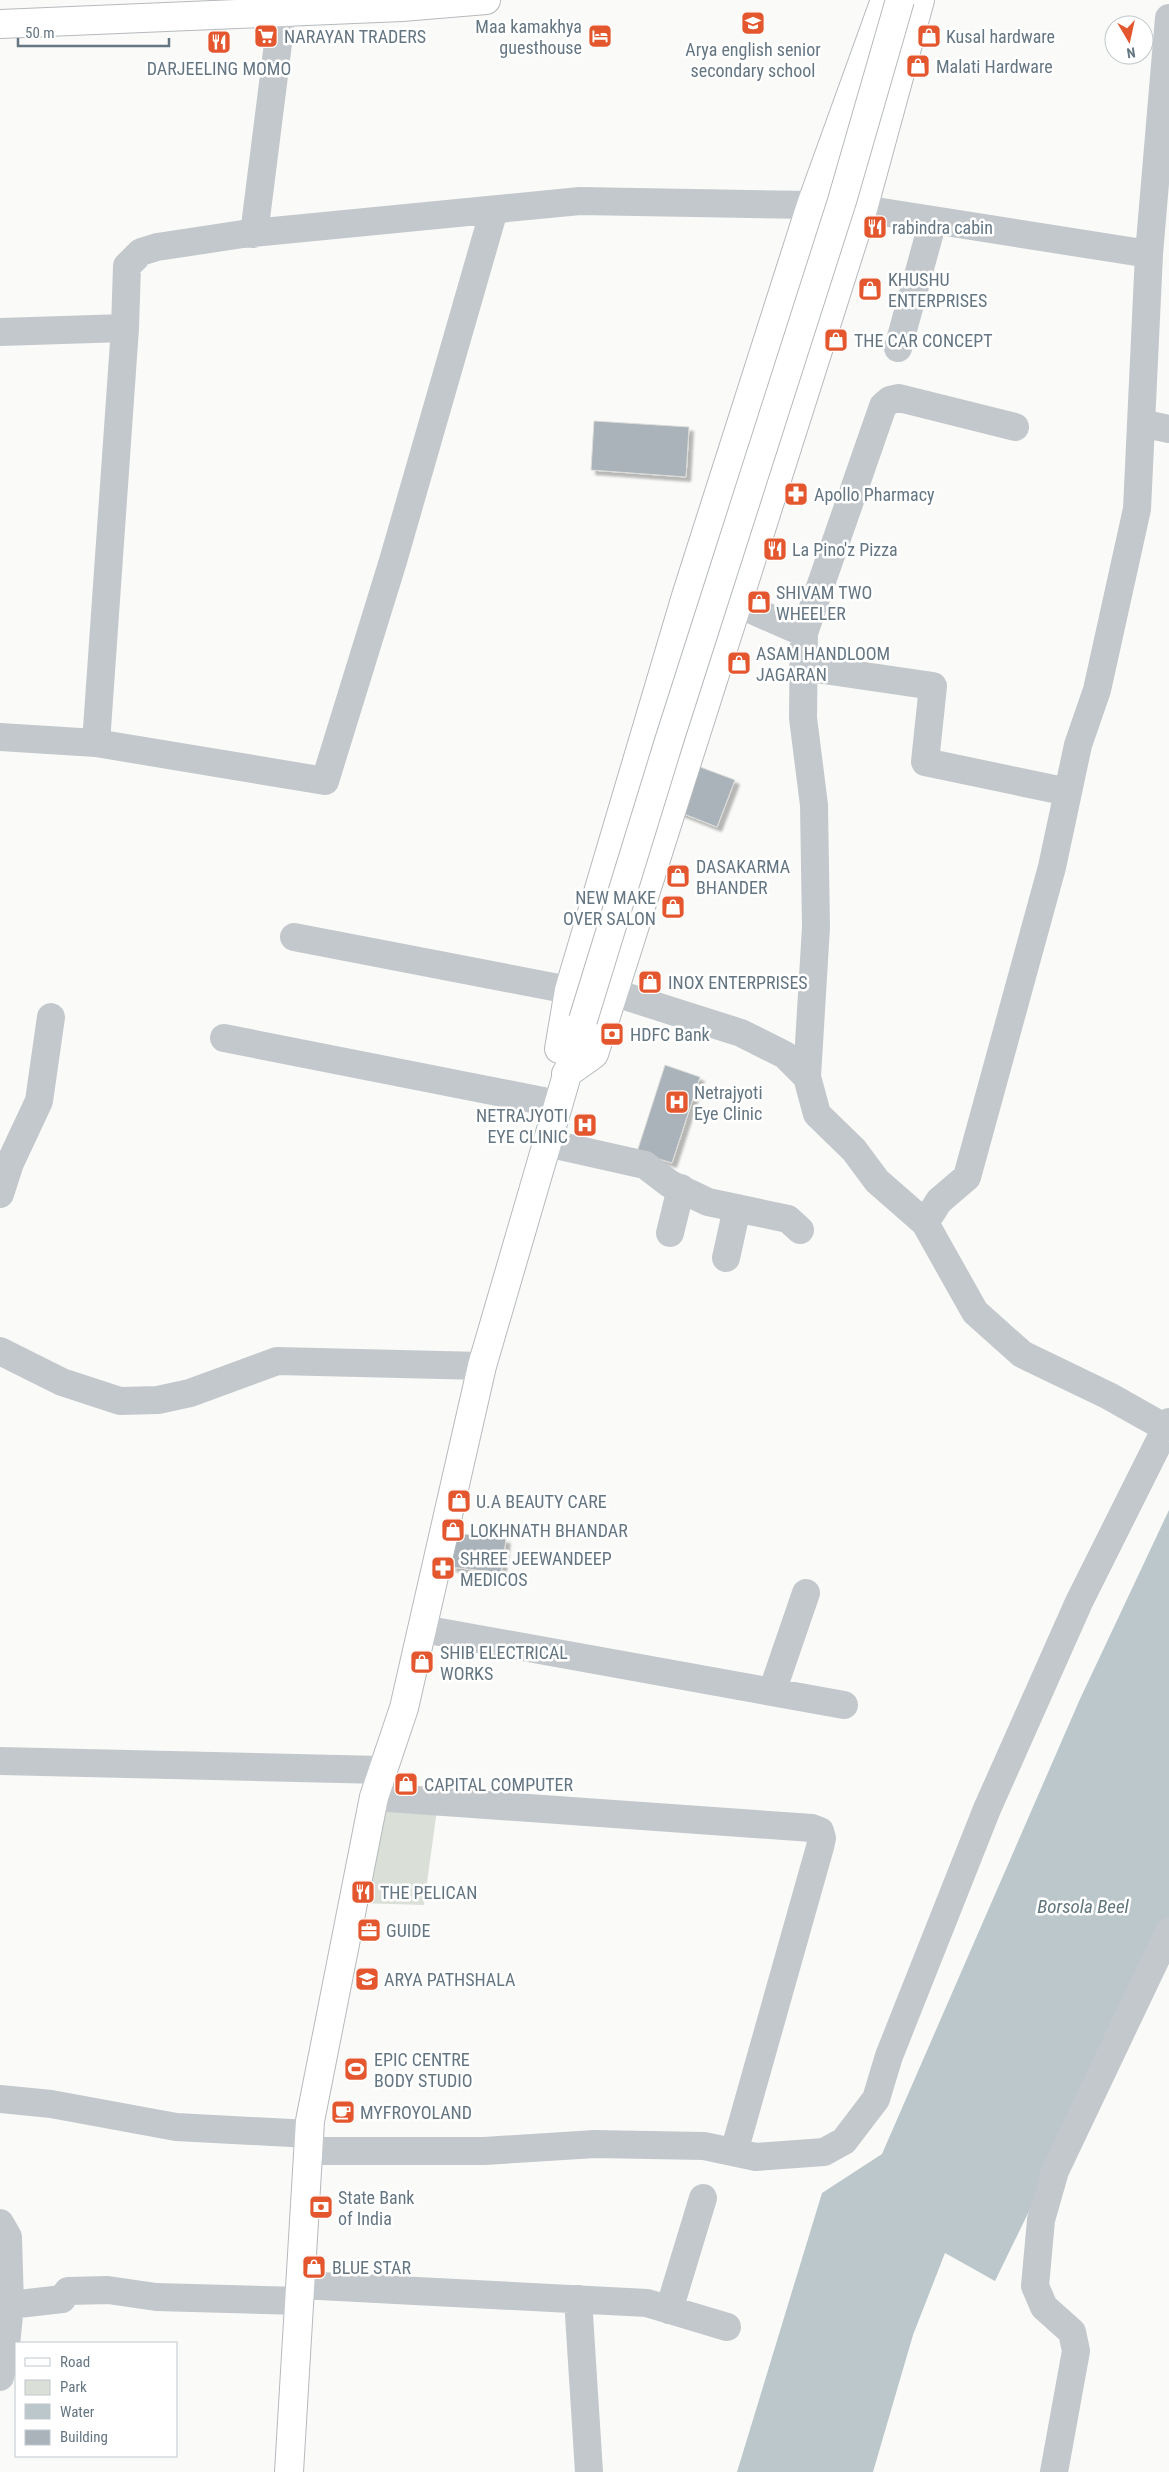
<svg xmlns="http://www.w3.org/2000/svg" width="1169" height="2472" viewBox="0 0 1169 2472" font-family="'Roboto Condensed',sans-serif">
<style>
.green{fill:#dadfd7}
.water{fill:#bbc7cb}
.building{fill:#aab3b9;stroke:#dcdcda;filter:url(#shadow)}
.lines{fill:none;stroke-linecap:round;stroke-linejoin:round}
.major-casing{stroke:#b5babe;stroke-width:30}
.minor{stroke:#c3c8cc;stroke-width:28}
.major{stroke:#fff;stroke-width:28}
.major-bridge-casing{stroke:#b5babe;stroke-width:30;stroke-linecap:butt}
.major-bridge{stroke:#fff;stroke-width:28}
.labels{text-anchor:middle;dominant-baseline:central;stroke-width:5;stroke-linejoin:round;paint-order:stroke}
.poi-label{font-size:18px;fill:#657683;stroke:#fff;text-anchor:start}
.water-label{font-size:19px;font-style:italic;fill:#60757c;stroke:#fff}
</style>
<defs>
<filter id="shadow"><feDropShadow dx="4.5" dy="4.5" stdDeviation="1" flood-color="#0004"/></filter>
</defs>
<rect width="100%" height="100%" fill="#fafaf8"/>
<path class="green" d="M377,1804L437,1809L424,1905L359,1903Z"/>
<path class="water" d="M1169,1510V1924L995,2281L945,2253L913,2335L873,2472H737L822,2193L882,2154L1080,1699Z"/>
<path class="building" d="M594,421L689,427L686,477L591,470Z
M692,764L735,780L717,827L674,810Z
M665,1065L700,1077L672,1163L637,1152Z
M455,1533L506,1539L501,1573L451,1567Z"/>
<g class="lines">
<g class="major-casing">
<path id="major" d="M0,24L402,7L486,0
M559,1049L569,990L686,596L811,205L885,0
M566,1074L594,1054L863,209L920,0
M289,2472L310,2121L374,1797L404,1708L482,1366L583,1020"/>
</g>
<path class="minor" d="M863,209L1149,254
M254,234L282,12
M0,332L125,328
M898,348L933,221
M1141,423L1169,429
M736,603L804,633L883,406L890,400L899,398L1015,427
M804,633L803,718L814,805L816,927L807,1077
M803,667L933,686L925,762L1068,792
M0,737L96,743L125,328L127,266L141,252L157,247L243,234L580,201L811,205
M96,743L325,781L393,561L494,210
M294,937L569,990
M612,992L741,1033L785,1055L807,1077L817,1114L854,1150L877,1181L925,1223L939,1201L967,1177L1052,867L1078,745L1097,690L1137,509L1149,254L1169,18
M224,1038L558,1104
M547,1143L645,1165L670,1184L708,1202L788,1219L800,1230
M0,1194L10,1163L39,1101L51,1017
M925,1223L975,1312L1022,1354L1109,1396L1166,1428
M670,1233L681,1188
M726,1258L737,1208
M0,1351L62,1382L120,1401L158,1400L190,1393L277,1361L482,1366
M423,1629L844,1705
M772,1692L806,1593
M0,1761L382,1770
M374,1797L812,1828L820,1831L822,1838L820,1847L734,2152
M0,2099L51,2104L176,2127L309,2134
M308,2151H484L595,2144L704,2146L756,2157L824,2152L844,2141L876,2099L889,2056L987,1809L1079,1602L1169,1422
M0,2223L8,2237L10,2305L5,2355L0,2377
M300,2285L647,2303L727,2327
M578,2299L589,2472
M10,2305L62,2299L68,2291L108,2290L156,2297L299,2301
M669,2310L703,2198
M1054,2472L1076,2351L1072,2332L1044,2307L1035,2286L1041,2220L1055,2171L1169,1931"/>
<use href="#major" class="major"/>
<g class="major-bridge-casing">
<path id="major-bridge" d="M583,1020L669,741L842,201L900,0"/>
</g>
<use href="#major-bridge" class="major-bridge"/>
</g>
<defs>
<g id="school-square" transform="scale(1.25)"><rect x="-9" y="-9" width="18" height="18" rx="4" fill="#e4572e" stroke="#fff"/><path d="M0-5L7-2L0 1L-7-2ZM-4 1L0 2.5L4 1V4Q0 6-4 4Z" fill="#fff"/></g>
<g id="supermarket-square" transform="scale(1.25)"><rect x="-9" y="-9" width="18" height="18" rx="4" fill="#e4572e" stroke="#fff"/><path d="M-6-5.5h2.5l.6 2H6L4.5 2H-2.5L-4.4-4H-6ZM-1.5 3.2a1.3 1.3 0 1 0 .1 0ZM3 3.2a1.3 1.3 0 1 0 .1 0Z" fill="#fff"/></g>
<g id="hotel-square" transform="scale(1.25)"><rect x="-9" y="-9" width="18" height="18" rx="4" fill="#e4572e" stroke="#fff"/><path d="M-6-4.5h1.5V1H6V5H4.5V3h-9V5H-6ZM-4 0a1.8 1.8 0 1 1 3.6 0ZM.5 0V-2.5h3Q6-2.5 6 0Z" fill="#fff"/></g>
<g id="shop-square" transform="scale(1.25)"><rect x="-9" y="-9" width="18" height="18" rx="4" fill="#e4572e" stroke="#fff"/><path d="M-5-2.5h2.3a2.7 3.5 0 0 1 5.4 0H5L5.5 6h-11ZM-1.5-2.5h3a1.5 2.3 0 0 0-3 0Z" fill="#fff"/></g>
<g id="restaurant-square" transform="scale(1.25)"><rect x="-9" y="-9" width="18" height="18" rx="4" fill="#e4572e" stroke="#fff"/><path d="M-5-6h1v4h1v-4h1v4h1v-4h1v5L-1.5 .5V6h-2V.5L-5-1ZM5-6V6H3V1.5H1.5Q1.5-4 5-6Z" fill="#fff"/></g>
<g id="pharmacy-square" transform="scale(1.25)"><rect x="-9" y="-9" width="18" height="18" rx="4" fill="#e4572e" stroke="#fff"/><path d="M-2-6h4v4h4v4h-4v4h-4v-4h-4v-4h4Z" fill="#fff"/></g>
<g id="bank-square" transform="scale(1.25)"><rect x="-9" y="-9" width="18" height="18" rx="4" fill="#e4572e" stroke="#fff"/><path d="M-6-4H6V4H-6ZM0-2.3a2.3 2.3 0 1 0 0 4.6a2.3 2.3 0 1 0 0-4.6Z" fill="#fff"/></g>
<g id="hospital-square" transform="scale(1.25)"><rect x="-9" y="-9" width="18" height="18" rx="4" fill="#e4572e" stroke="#fff"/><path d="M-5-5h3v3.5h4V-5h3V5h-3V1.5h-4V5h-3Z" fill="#fff"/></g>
<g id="office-square" transform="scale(1.25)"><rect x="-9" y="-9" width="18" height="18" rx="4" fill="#e4572e" stroke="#fff"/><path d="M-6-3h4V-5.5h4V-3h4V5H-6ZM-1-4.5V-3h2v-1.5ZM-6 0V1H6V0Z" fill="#fff"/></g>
<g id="stadium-square" transform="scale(1.25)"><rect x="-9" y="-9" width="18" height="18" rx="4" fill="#e4572e" stroke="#fff"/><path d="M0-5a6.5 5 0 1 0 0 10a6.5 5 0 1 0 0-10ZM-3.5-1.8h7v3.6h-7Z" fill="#fff"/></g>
<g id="cafe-square" transform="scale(1.25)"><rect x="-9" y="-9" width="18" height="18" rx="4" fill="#e4572e" stroke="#fff"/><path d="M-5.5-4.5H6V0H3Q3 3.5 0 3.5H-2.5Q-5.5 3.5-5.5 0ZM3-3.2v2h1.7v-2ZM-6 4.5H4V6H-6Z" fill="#fff"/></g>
</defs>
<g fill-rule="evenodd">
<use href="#school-square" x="753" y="23"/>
<use href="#supermarket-square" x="266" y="36"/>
<use href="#hotel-square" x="600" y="36"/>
<use href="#shop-square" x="929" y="36"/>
<use href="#restaurant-square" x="219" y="42"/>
<use href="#shop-square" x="918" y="66"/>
<use href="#restaurant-square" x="875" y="227"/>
<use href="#shop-square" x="870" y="289"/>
<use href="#shop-square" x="836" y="340"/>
<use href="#pharmacy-square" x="796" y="494"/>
<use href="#restaurant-square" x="775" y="549"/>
<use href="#shop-square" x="759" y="602"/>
<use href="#shop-square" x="739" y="663"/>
<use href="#shop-square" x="678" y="876"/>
<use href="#shop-square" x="673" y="907"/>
<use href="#shop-square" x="650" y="982"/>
<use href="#bank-square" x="612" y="1034"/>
<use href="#hospital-square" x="677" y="1102"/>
<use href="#hospital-square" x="585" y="1125"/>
<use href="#shop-square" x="459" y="1501"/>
<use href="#shop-square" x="453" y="1530"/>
<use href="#pharmacy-square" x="443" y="1568"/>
<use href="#shop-square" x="422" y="1662"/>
<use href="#shop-square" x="406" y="1784"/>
<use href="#restaurant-square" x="363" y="1892"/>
<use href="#office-square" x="369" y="1930"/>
<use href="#school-square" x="367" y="1979"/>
<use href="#stadium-square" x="356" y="2069"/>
<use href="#cafe-square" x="343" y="2112"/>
<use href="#bank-square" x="321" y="2207"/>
<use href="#shop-square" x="314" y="2267"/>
</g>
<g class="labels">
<g class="poi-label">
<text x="582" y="26" text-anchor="end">Maa kamakhya<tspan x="582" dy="21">guesthouse</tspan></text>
<text x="284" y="36">NARAYAN TRADERS</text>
<text x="946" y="36">Kusal hardware</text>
<text x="753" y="49" text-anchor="middle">Arya english senior<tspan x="753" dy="21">secondary school</tspan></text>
<text x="936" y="66">Malati Hardware</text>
<text x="219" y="68" text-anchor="middle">DARJEELING MOMO</text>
<text x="892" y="227">rabindra cabin</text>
<text x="888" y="279">KHUSHU<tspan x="888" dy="21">ENTERPRISES</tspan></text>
<text x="854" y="340">THE CAR CONCEPT</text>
<text x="814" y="494">Apollo Pharmacy</text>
<text x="792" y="549">La Pino'z Pizza</text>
<text x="776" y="592">SHIVAM TWO<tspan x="776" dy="21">WHEELER</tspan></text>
<text x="756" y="653">ASAM HANDLOOM<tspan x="756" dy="21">JAGARAN</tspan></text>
<text x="696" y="866">DASAKARMA<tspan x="696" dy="21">BHANDER</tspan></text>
<text x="656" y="897" text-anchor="end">NEW MAKE<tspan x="656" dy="21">OVER SALON</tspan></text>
<text x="668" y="982">INOX ENTERPRISES</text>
<text x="630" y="1034">HDFC Bank</text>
<text x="694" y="1092">Netrajyoti<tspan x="694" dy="21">Eye Clinic</tspan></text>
<text x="568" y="1115" text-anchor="end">NETRAJYOTI<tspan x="568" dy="21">EYE CLINIC</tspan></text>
<text x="476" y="1501">U.A BEAUTY CARE</text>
<text x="470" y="1530">LOKHNATH BHANDAR</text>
<text x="460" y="1558">SHREE JEEWANDEEP<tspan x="460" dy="21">MEDICOS</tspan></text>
<text x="440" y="1652">SHIB ELECTRICAL<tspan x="440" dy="21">WORKS</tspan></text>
<text x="424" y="1784">CAPITAL COMPUTER</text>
<text x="380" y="1892">THE PELICAN</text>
<text x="386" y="1930">GUIDE</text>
<text x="384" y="1979">ARYA PATHSHALA</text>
<text x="374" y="2059">EPIC CENTRE<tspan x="374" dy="21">BODY STUDIO</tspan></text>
<text x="360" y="2112">MYFROYOLAND</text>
<text x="338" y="2197">State Bank<tspan x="338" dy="21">of India</tspan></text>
<text x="332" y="2267">BLUE STAR</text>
</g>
<g class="water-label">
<text x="1083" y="1906">Borsola Beel</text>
</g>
</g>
<rect x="15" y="2342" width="162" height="115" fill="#ffffff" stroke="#c1c8cd"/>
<rect x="25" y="2358" width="25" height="8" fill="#ffffff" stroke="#c1c8cd"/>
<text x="60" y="2367" font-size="15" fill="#657683">Road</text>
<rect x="25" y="2380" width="25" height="15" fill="#dadfd7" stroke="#c1c8cd"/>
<text x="60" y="2392" font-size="15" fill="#657683">Park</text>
<rect x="25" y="2404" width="25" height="15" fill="#bbc7cb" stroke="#c1c8cd"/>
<text x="60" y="2417" font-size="15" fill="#657683">Water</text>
<rect x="25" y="2430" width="25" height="15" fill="#aab3b9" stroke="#c1c8cd"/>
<text x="60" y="2442" font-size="15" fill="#657683">Building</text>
<g transform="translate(1129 40) rotate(171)"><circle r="24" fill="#ffffff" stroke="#c1c8cd"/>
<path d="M0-4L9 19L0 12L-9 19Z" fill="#e4572e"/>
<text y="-8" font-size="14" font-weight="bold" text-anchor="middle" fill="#657683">N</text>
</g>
<path d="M18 38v8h151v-8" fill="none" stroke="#657683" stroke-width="2.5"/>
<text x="25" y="38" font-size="15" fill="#657683" stroke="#ffffff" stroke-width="4" paint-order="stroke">50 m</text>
</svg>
